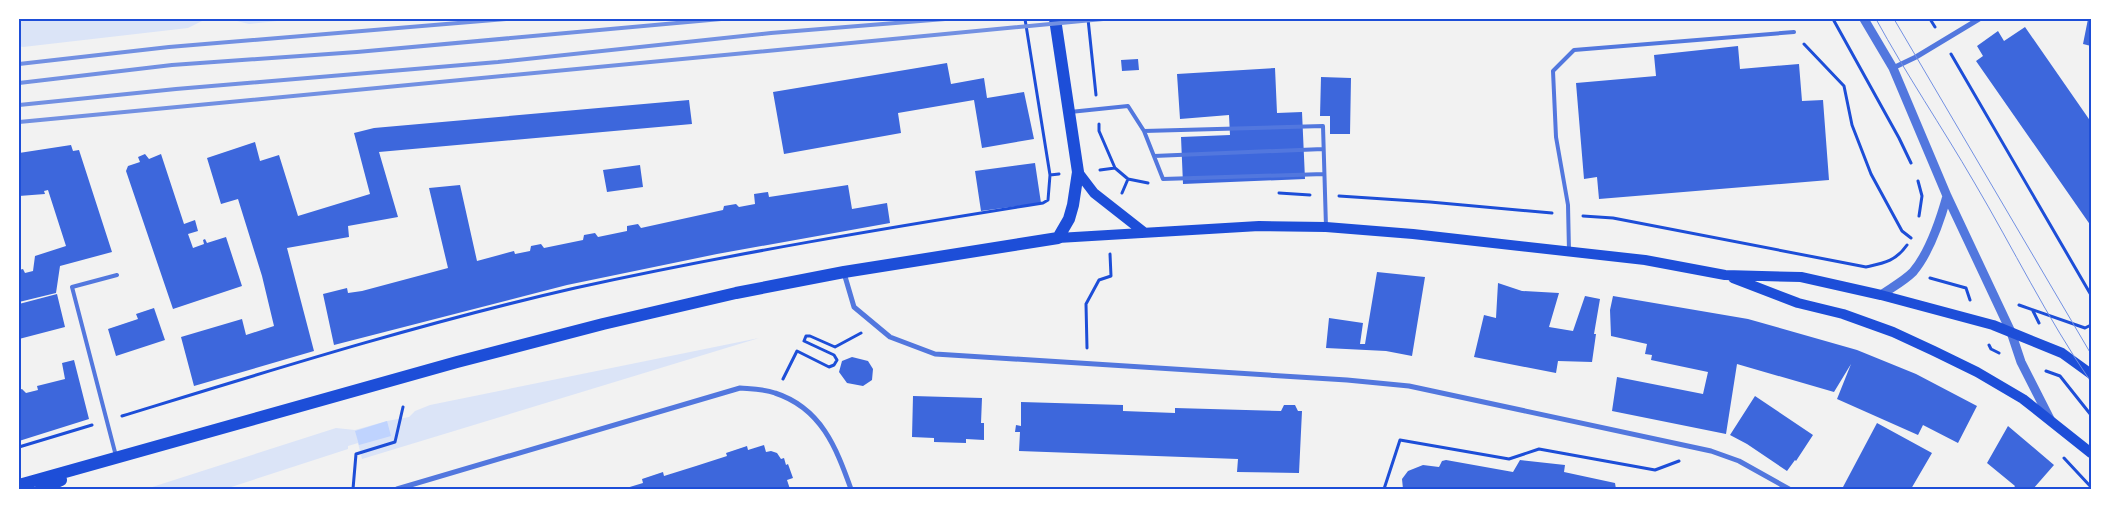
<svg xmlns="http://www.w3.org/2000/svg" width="2110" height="508" viewBox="0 0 2110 508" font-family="'Noto Sans',sans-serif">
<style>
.green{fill:#dbe4f7}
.water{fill:#bfd3fe}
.building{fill:#3d67dc}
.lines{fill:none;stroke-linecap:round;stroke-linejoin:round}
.path{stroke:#1d4ed8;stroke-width:3}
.service{stroke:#5277de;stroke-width:4}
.minor{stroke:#5277de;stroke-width:5}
.tertiary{stroke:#5277de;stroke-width:9}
.secondary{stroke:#1d4ed8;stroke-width:10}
.primary{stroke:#1d4ed8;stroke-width:12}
.tram{stroke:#7290e2;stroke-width:1}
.rail{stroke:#7290e2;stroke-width:4}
.neatline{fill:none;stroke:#1d4ed8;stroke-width:2}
</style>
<rect width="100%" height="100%" fill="#f2f2f2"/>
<path class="green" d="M19,19H296L249,24L229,19H206L188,28L23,47L19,46Z
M759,338L362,459L358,443L348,446V449L225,489H146L336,428L355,430L387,421L409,417L415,411L430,405Z"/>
<path class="water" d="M387,421L391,436L359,445L355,431Z"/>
<path class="building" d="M2088,19H2091V46L2083,44Z
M2025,27L2091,122V226L1976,61L1983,56L1977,46L1998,31L2004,41Z
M1738,46L1740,69L1799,64L1802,101L1823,100L1829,180L1599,199L1597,177L1584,179L1576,83L1656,76L1654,55Z
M1138,59L1139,70L1122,71L1121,60Z
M947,63L951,84L984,78L987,98L1024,92L1034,139L982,148L974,100L898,113L901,133L784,154L773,92Z
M1275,68L1277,113L1302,112L1305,179L1183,184L1181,137L1230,135L1229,115L1180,119L1177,74Z
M1321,77L1351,78L1350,134H1330V116H1320Z
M689,100L692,124L379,152L398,217L348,226L349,237L287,248L314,351L194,386L181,337L242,319L246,335L274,326L262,276L238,199L221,204L207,158L255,142L260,161L279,155L298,216L370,194L354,133L374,128Z
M71,145L73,151L79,150L112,252L60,266L56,293L19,302V270L23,269L25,273L33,271L35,256L66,246L48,190L44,191L45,194L19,196V153Z
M145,154L149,159L161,154L184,224L195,220L198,231L188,234L193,248L204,244L203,240L205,239L207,243L226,237L242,286L173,309L126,171L128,166L140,162L138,157Z
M1035,163L1041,203L981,211L975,171Z
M640,165L643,187L607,192L603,170Z
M460,185L477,261L514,251L515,254L530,251L531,246L541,244L544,248L583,240L584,235L595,233L598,237L627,231V226L638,224L641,228L723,210L724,206L736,204L739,207L755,204L754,194L768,192L769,197L848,185L852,209L887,203L890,223L717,254L567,285L334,345L323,294L347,288L348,293L362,291L448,268L429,188Z
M1377,272L1425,277L1412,356L1386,351L1326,348L1329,318L1363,323L1360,344H1365Z
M1498,283L1522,291L1559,293L1549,327L1573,331L1585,296L1600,299L1594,334H1596L1592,362L1558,361L1556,373L1474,357L1484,315L1496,318Z
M57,294L65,327L19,339V304Z
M1613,296L1748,319L1857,350L1916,374L1977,406L1958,443L1923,425L1918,435L1837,399L1851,364L1834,392L1737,364L1726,434L1612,411L1617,377L1703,394L1708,372L1651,360L1652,355L1645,354L1647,344L1611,336L1610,310Z
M154,308L165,340L116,356L108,329L138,319L136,314Z
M852,357L868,361L873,369L872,380L863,386L847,383L839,372L842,361Z
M74,360L89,419L19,441V390L22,389L26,393L38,390L37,386L65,379L62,363Z
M913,396L982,398L981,423H984V440L966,439V443L934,442V438L912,437Z
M1755,396L1813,435L1796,461L1795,460L1787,471L1747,444L1730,435Z
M1021,402L1123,405V411L1175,413V408L1281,411L1284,405H1295L1298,411H1302L1299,473L1237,472L1238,459L1019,451L1020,432H1015L1016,425L1021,426Z
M1877,423L1932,453L1911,489H1846L1843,487Z
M2008,426L2054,465L2033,489H2013L2015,486L1987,463Z
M764,445L766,452L771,451L777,453L781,459L784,458L786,465L788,464L793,478L787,480L790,489H623L643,483L642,479L663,472L664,476L696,466L727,456L726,453L747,446L748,450Z
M1446,460L1513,472L1520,460L1565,465L1564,472L1615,483L1616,489H1403L1402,479L1408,471L1423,465L1439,467L1442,461Z"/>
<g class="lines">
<path class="path" d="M1025,19L1050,175
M1088,19L1096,95
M1833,19L1899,138L1911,163
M1930,19L1935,27
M1804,44L1844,86L1852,125L1871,174L1902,231L1911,238
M1951,54L2091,295
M1099,124V131L1115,168L1128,179L1122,193
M1100,170L1115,168
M1128,179L1148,183
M1918,181L1922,196L1919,216
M1279,193L1310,195
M1339,196L1430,202L1552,213
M1583,216L1613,218L1866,267C1884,263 1896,261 1907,245
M1930,278L1966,288L1970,300
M2019,305L2085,328L2091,325
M2033,311L2039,323
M1989,345L1991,349L1999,353
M1087,348L1086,304L1099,280L1111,276L1110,254
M2046,371L2060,376L2091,415
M783,379L797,351L829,367L834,365L837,360L834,355L804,341L806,336H810L835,347L861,333
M122,416C272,370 422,323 575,288C730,254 886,228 1043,203L1048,200L1050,175L1059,174
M19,447L92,425
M2064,458L2091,487
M353,489L356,454L395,442L403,407
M1384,489L1400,440L1509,459L1539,449L1655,470L1679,461"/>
<path class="service" d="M1070,112L1128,106L1144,131
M1154,156L1323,149
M1324,174L1163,179L1144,131L1323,126L1326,227
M1569,251L1568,205L1556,137L1553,71L1574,50L1794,32
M116,456L72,287L117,275"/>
<path class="minor" d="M1893,68L1916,57L1979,19
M844,273L854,307L890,337L935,354L1347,380L1409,386L1711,451L1739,461L1789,489
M397,489L740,388C752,389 764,389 775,393C821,408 836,447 851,489"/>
<path class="tertiary" d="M1864,19L1893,68L1947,196L2011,332L2021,362L2051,421
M1881,295C1891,288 1904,281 1913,272C1930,252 1940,221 1947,196"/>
<path class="secondary" d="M1078,172L1094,193L1145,233
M1058,238L1259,226L1326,227L1413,234L1645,260L1725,275L1801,277L1881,295L1993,325L2062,353L2091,374
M1733,278L1798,303L1843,314L1893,332L1934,351L1977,372L2023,399L2091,453"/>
<path class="primary" d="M19,485L457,362L603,324L736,293L844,272L1058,238L1069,219L1073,205L1078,172L1055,19
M41,489L61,480"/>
<path class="tram" d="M1876,19C1906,74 1942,127 1974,182C2013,248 2047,318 2091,382
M1894,19L2091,354"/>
<path class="rail" d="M19,64L169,47L506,19
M19,83L172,65L357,52L721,19
M19,105L176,89L498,62L771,33L945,19
M19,122L1103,19"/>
</g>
<rect width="2110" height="508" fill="none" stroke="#ffffff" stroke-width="40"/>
<rect x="20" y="20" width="2070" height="468" class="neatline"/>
</svg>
